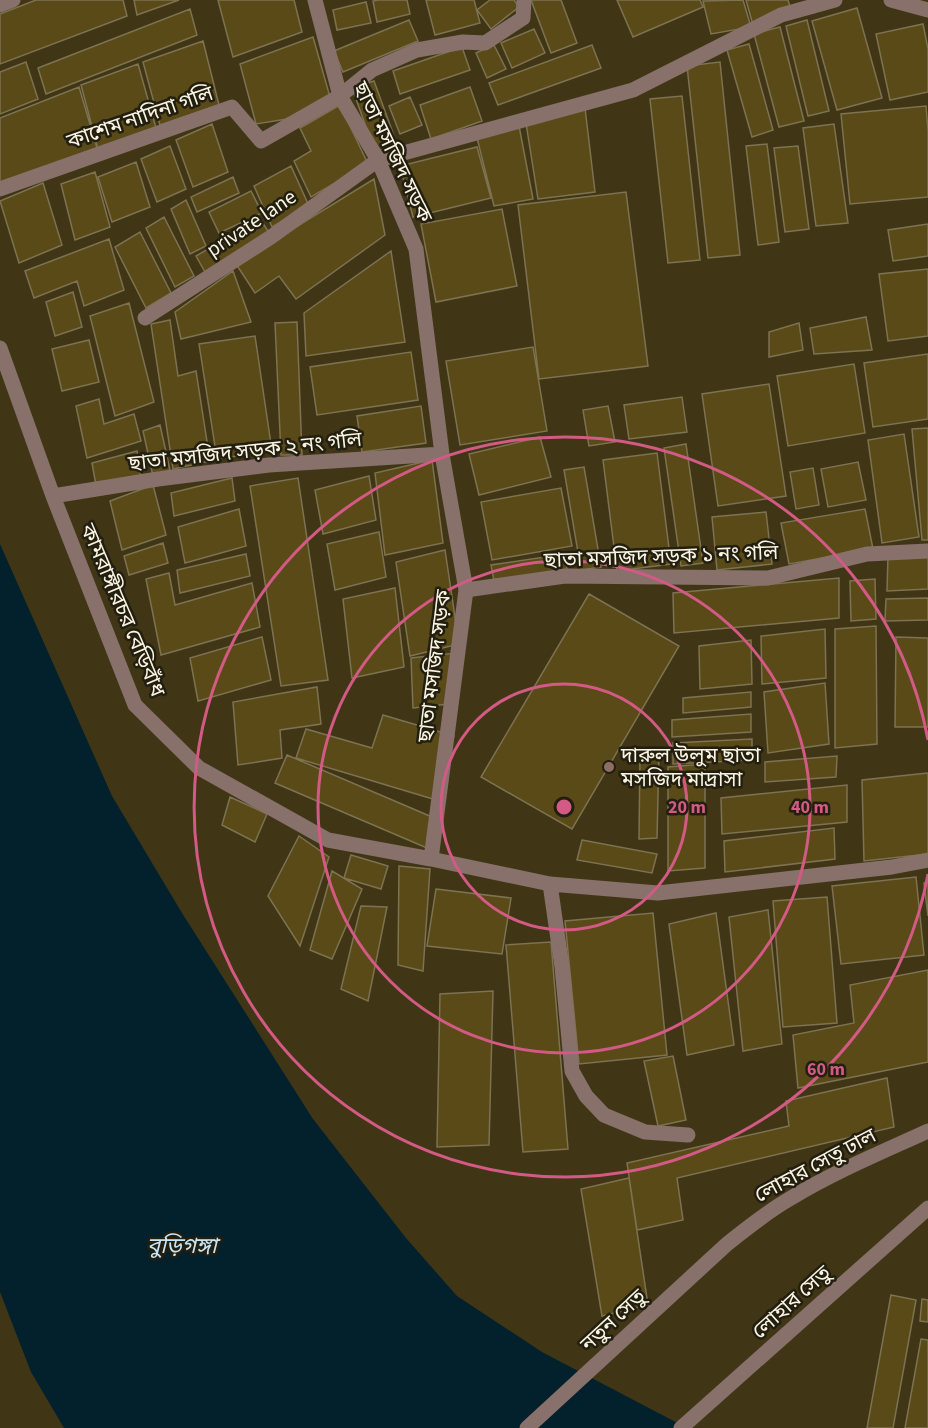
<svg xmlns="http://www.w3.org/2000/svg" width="928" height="1428" viewBox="0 0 928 1428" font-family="'Source Sans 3','Noto Sans Bengali',sans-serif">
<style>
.water{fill:#03212d}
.building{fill:#594a18;stroke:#7d7251;stroke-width:1.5}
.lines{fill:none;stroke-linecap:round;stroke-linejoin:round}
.minor{stroke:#88706b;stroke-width:15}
.ring{fill:none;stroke:#d35a84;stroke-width:3}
.education-dot{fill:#8d6e63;stroke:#221e10;stroke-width:2}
.labels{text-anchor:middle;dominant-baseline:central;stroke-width:5;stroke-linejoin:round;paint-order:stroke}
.street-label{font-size:21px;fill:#faf5e2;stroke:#221e10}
.poi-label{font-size:21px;fill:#faf5e2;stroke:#221e10;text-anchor:start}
.water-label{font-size:22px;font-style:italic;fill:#c6e6f6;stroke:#221e10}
.centre{fill:#d35a84;stroke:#221e10;stroke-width:3}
.ring-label{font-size:18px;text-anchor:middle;font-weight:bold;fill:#d35a84;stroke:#221e10;stroke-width:5;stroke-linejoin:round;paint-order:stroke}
</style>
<rect width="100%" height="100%" fill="#403616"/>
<path class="water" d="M0,544L112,796L182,913L313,1119L406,1238L457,1296L542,1352L687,1428H64L31,1372L0,1292Z"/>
<path class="building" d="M36,0H123L127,16L0,64V14Z
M134,0H179L137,15Z
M218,0H294L302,32L233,57Z
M378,0H407L410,14L377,22L373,1Z
M426,0H474L480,23L435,35Z
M490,0H514L519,7L491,29L477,10Z
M531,0H561L577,43L551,53Z
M617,0H700L703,7L633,37Z
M743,0L751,27L711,34L703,1Z
M746,0H788L791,10L753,25Z
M366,2L371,23L337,30L333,10Z
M857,8L882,98L837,110L812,21Z
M190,9L197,35L46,94L38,68Z
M409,20L418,41L343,72L334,51Z
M807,20L829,111L808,116L786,26Z
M923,24L928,49V92L890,100L876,34Z
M780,27L804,121L779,127L754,34Z
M534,29L545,53L512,68L501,43Z
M313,37L330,97L287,119L256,124L240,64Z
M203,41L219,105L160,125L143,62Z
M749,44L773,130L752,137L727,50Z
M494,45L506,69L487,78L476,53Z
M592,45L601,68L498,105L489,83Z
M462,47L470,70L400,94L393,71Z
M26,62L38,99L0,114V72Z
M720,62L740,255L708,258L687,66Z
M138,64L156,128L98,149L81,85Z
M374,81L397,144L375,152L352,88Z
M79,87L97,148L0,186V118Z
M470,87L482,121L431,139L420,105Z
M682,96L700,260L668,263L650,99Z
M410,97L422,125L400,134L389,106Z
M340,105L368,164L311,197L294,161L311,151L300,128Z
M926,106L928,131V197L850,204L841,114Z
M585,108L595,192L538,199L526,123Z
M212,124L228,172L193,187L176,140Z
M834,124L848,223L816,226L803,128Z
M519,126L533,199L494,206L477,138Z
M767,144L779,242L758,245L746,146Z
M170,146L186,189L157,202L141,159Z
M798,146L809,229L785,232L774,148Z
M477,147L491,198L413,217L400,166Z
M136,162L150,207L112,222L98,177Z
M291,166L309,206L272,227L254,186Z
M95,172L110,227L75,240L61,184Z
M233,177L239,193L197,212L191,197Z
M374,179L385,235L296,299L279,276L255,293L236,264Z
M43,183L62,245L19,263L0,201Z
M251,191L262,213L219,233L209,212Z
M626,192L648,366L539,379L518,205Z
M186,200L206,246L190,254L171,209Z
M502,209L517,286L436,302L421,224Z
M164,217L194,276L175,287L146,228Z
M260,219L270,234L205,272L196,256Z
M928,224V256L893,261L888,230Z
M140,232L171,293L146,308L115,247Z
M109,239L124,290L84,306L77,281L34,298L25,271Z
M391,251L405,342L306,356L304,313Z
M928,269V336L888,341L879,274Z
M233,271L251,322L181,339L175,312Z
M73,292L82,327L55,336L46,302Z
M129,303L154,402L115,416L90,316Z
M866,317L872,350L814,354L810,328Z
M170,320L178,376L196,371L210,461L173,469L151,324Z
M297,322L302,455H281L275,323Z
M799,323L803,350L769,357V332Z
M255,336L272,451L217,459L199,344Z
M89,340L99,382L62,391L52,349Z
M533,347L547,431L460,445L446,361Z
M411,352L418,400L317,415L310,367Z
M928,354V419L873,427L864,363Z
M854,364L865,433L788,446L777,376Z
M769,384L786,496L718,506L702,394Z
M682,397L687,432L629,439L624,405Z
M99,399L104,424L134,414L141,441L87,458L76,406Z
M421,406L426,443L362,452L357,416Z
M608,406L615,442L589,446L583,410Z
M160,425L170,470L153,476L143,431Z
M928,428V540H922L912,429Z
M904,434L919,537L882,543L868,440Z
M540,437L551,477L479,495L469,454Z
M686,444L703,563L681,566L664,448Z
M137,451L141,479L97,491L92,463Z
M657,453L671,564L617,571L603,460Z
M432,460L443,543L385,555L375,473Z
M858,462L866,500L828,507L821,469Z
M584,467L601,567L581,570L564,470Z
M813,468L819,505L796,509L790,472Z
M369,476L376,520L323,534L315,490Z
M232,478L235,501L174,516L171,493Z
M298,478L328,680L281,686L250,486Z
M153,485L166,535L122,550L110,501Z
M561,488L572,546L492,560L481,502Z
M239,509L246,546L185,563L178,527Z
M865,509L873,549L789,564L781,523Z
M766,512L772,564L717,570L712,517Z
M379,532L386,577L335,590L327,544Z
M163,543L168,563L129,575L124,556Z
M445,550L459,644L410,656L396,562Z
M246,554L250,576L180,593L177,570Z
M565,554L567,570L494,581L491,565Z
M928,554V589L887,591L888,556Z
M169,573L175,605L252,583L260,627L161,655L146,579Z
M839,578V618L674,633L673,593Z
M875,579L876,619L851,621L850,581Z
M395,588L404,667L352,678L343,599Z
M589,594L679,646L572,829L481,777Z
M928,598V620L885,621L886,599Z
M876,626L877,744L835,748V629Z
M825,629L826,678L762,684L761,636Z
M262,637L271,680L198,701L190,658Z
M896,637L928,638V727H895Z
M751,640L752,684L700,689L699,646Z
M456,653L458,703L413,708L411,658Z
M825,683L829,744L768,753L764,692Z
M317,687L321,724L280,730L282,758L238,765L233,702Z
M751,692V707L683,713V698Z
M751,714V732L672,737V720Z
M383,715L454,736L433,799L296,758L306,729L372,748Z
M752,739V760L673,764V743Z
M659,752L657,838L639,839L640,753Z
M287,755L439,820L427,848L275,783Z
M837,756L836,777L765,782V762Z
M705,764V868L668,871V767Z
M928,773V854L864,861L862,780Z
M847,785V822L722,834L721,798Z
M230,797L267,814L255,842L222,825Z
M834,828L835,859L725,872L724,841Z
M299,836L329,857L300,946L268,896Z
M582,840L657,854L652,873L577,860Z
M351,855L388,866L381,889L344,878Z
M399,866L430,869L423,971L398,965Z
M332,871L362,889L332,959L310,950Z
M916,877L924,955L841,964L832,886Z
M928,882V916L924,883Z
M436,889L511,898L502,954L427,946Z
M827,897L837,1023L783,1027L773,901Z
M361,906L387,907L368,1001L341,989Z
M768,910L782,1044L743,1051L729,917Z
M653,913L667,1055L579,1064L565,921Z
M716,913L734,1045L687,1055L669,924Z
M551,942L568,1149L523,1152L506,945Z
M928,970V1062L798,1088L793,1035L854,1023L850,985Z
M493,991L489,1145L437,1147L440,994Z
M673,1056L686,1120L658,1126L644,1061Z
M887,1078L894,1127L677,1178L683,1220L637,1230L627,1163L789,1126L786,1101Z
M629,1178L648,1305L602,1316L581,1189Z
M891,1295L916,1300L893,1428H867Z
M922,1299L928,1300V1322L920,1321Z
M921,1339L928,1340V1428H905Z"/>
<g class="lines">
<path class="minor" d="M315,0L340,96L378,160L416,249L442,454L466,590L431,859
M891,0L928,10
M0,5L13,0
M0,189L232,107L261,141L340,96L372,70L417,50L463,42L485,43L523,18L524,0
M145,318L271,237L378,160L633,90L781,15L835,0
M0,348L53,496L135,705L199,768L328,840L431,859L550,884L658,893L892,867L928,860
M53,496L158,479L269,465L442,454
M466,590L565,576L768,578L867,554L928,551
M550,884L562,967L572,1071L586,1096L604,1115L645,1132L688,1135
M527,1428L727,1244C747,1228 768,1211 791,1198C834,1172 882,1152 928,1131
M681,1428L928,1208"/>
</g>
<g class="ring">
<circle cx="564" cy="807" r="123"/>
<circle cx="564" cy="807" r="246"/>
<path d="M928 874A370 370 0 1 1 928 740"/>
</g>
<circle class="education-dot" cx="609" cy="767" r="6"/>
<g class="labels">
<g class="street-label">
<text transform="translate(140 117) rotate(-19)">কাশেম নাদিনা গলি</text>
<text transform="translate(393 152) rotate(64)">ছাতা মসজিদ সড়ক</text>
<text transform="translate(251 223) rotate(-34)">private lane</text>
<text transform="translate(245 451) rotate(-6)">ছাতা মসজিদ সড়ক ২ নং গলি</text>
<text transform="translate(661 556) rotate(-2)">ছাতা মসজিদ সড়ক ১ নং গলি</text>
<text transform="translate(123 610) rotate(67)">কামরাঙ্গীরচর বেড়িবাঁধ</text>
<text transform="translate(434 666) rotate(-83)">ছাতা মসজিদ সড়ক</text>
<text transform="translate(815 1165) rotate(-28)">লোহার সেতু ঢাল</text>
<text transform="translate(791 1302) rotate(-42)">লোহার সেতু</text>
<text transform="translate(613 1320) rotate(-43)">নতুন সেতু</text>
</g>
<g class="poi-label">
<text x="621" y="755">দারুল উলুম ছাতা<tspan x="621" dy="24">মসজিদ মাদ্রাসা</tspan></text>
</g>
<g class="water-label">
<text x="182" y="1246">বুড়িগঙ্গা</text>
</g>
</g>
<circle cx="564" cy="807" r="9" class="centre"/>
<g class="ring-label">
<text x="687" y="813">20 m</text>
<text x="810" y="813">40 m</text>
<text x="826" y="1075">60 m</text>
</g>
</svg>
